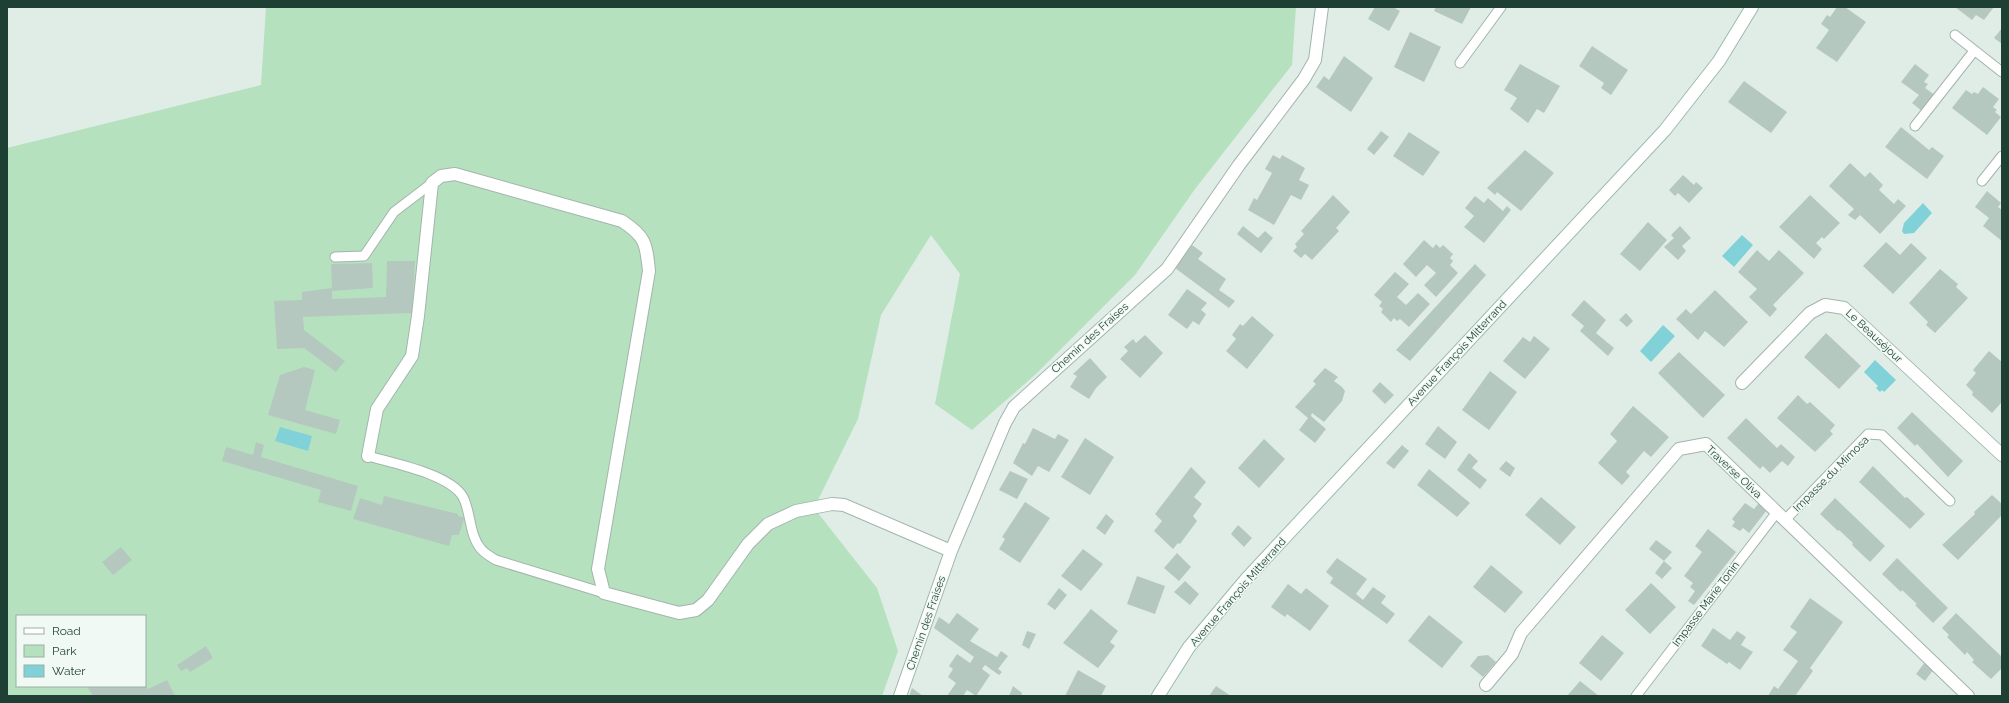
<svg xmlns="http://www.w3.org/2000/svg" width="2009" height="703" viewBox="0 0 2009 703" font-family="Raleway,sans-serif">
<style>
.green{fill:#b6e1be;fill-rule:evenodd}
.water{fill:#81d1d9}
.building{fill:#b5c8bf}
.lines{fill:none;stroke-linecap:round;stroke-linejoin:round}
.lane-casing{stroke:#a2b5ad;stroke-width:11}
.street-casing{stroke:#a2b5ad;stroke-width:14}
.secondary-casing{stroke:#9dbaad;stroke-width:14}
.lane{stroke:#fff;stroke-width:9}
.street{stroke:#fff;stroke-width:12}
.secondary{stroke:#fff;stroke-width:12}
.labels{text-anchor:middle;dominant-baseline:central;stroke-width:3;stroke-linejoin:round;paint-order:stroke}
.street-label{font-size:11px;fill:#1e3f34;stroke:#f0f9f4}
</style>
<rect width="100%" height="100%" fill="#e0ede6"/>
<path class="green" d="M266,7H1296L1292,65L1195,189L1135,275L1037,373L972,430L935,404L960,274L931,235L881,315L858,419L814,508L877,588L898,651L882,696H7V148L261,85ZM17,616H145V686H17Z"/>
<path class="water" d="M1923,203L1932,213L1914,233L1904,234L1902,231L1904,223Z
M1742,235L1753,245L1734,267L1722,256Z
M1663,325L1675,336L1651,362L1640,351Z
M1875,360L1896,380L1884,392L1882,390L1880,392L1876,388L1878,386L1864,372Z
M280,427L312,436L308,451L275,441Z"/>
<path class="building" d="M1375,7H1393L1400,11L1389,31L1368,19Z
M1436,7H1471L1462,24L1434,11Z
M1837,7H1845L1866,22L1837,62L1816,48L1829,30L1821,24L1827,15L1830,17Z
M1955,7H1994L1984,20L1976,15L1972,20Z
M2002,28V44L1994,38Z
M1410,32L1441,47L1424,82L1394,67Z
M1592,46L1628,70L1611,95L1601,88L1604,83L1579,66Z
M1344,56L1373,78L1351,112L1316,87L1324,76L1329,80Z
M1520,64L1560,86L1544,113L1537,109L1528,123L1510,109L1517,98L1504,90Z
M1915,64L1929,75L1924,82L1928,84L1925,88L1935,95L1922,111L1912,103L1919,95L1901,82Z
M1744,81L1787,112L1771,133L1728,102Z
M1983,87L1999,99L1993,107L1997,110L1995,112L2001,117L1987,135L1952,108L1966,90L1972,94L1974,92L1978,94Z
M1901,127L1929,150L1932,147L1944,156L1927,179L1885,147Z
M1381,131L1389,137L1374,155L1367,149Z
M1409,132L1440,152L1423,176L1393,156Z
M1525,150L1554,173L1521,211L1497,192L1495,195L1487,188Z
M1273,155L1280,159L1282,155L1305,168L1299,180L1309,185L1301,200L1291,195L1274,225L1248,210L1254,198L1257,200L1272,173L1265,169Z
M1850,163L1865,177L1870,172L1883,185L1879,190L1894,204L1898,199L1906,206L1880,234L1860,215L1855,220L1848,215L1854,209L1829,186Z
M1683,175L1694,185L1696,182L1703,188L1689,203L1678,193L1675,196L1669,190Z
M1987,191L2001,203L1998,207L2002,210V241L1983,226L1989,218L1975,207Z
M1333,195L1350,212L1336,228L1339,231L1312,260L1305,254L1301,258L1293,251L1297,247L1295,244L1304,234L1301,231Z
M1810,195L1840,223L1824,239L1822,237L1816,243L1822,249L1814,259L1779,227Z
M1475,196L1484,203L1488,198L1503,211L1507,206L1511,210L1484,243L1464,227L1474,216L1465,208Z
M1648,222L1667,240L1640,271L1620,254Z
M1243,226L1258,238L1265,231L1273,238L1261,253L1237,234Z
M1680,226L1691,238L1682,246L1686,251L1678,260L1664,247L1674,238L1671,235Z
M1424,240L1433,248L1436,244L1440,248L1443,245L1453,254L1450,258L1453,261L1450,265L1458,273L1436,297L1424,285L1436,273L1427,265L1416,277L1403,264Z
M1886,242L1900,255L1911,243L1927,258L1893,294L1863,266Z
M1192,245L1203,253L1198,259L1226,279L1219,290L1235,301L1229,308L1175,268Z
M1757,250L1769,261L1779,250L1804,273L1773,305L1777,309L1770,317L1749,297L1757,289L1738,272Z
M387,261H415L412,313L303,317L304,330L345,361L336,372L304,348L277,349L274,301L302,300V292L332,288L331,264L372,263L373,288L332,291V299L386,297Z
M1475,264L1486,275L1410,361L1396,350Z
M1940,269L1958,284L1956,287L1968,298L1935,333L1926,325L1928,322L1909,303Z
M1395,272L1409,284L1397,297L1406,305L1418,293L1430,304L1409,327L1400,319L1397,321L1394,318L1391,322L1381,312L1383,309L1379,306L1382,302L1374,295Z
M1187,289L1207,303L1201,310L1206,314L1199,325L1193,321L1187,329L1168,315Z
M1715,290L1748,322L1724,347L1705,331L1698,340L1676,319L1686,309L1691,314Z
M1584,300L1606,320L1596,333L1614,348L1608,356L1580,331L1584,326L1571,315Z
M1626,313L1633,321L1627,327L1619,320Z
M1252,316L1274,335L1247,369L1226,351L1236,339L1232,335L1240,324L1243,326Z
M1826,333L1861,366L1839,389L1804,357Z
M1145,335L1163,353L1140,378L1120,359L1128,351L1124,347L1133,339L1136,343Z
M1534,336L1550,349L1525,379L1503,361L1523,337L1530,342Z
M1989,351L2002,362V402L1992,413L1972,395L1973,392L1966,385L1976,373L1973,370Z
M1679,352L1725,395L1703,418L1658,373Z
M1090,358L1107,377L1096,388L1089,399L1070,387L1077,376L1073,374Z
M304,367L315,370L305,410L340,420L336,434L268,415L280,375Z
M1325,368L1338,377L1334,381L1342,387L1345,391L1342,401L1324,422L1312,413L1311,416L1326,429L1315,443L1299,430L1308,418L1295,407L1316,384L1313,381Z
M1490,371L1517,392L1489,430L1462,410Z
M1380,382L1394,395L1385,404L1372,391Z
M1798,395L1807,404L1810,402L1835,425L1830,431L1833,434L1815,452L1777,418Z
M1633,406L1669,437L1651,457L1644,451L1626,472L1630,476L1622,485L1598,463L1617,441L1610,434Z
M1912,412L1963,461L1948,477L1917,444L1915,446L1897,428Z
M1746,418L1777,448L1781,444L1795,457L1788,466L1782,461L1770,473L1763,466L1760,469L1727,438Z
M1438,426L1457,442L1445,459L1425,444Z
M1033,428L1055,439L1058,434L1069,440L1049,472L1038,466L1032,476L1013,463L1023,443L1025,444Z
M1085,438L1114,457L1090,495L1061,477Z
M1264,439L1285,459L1259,488L1238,468Z
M256,442L264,445L261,457L358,486L351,511L318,502L321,490L222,461L226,447L253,455Z
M1402,445L1409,451L1394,469L1386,463Z
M1469,453L1478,461L1472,468L1487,480L1480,489L1457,470Z
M1506,461L1515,468L1510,477L1499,469Z
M1873,466L1905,498L1907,497L1925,514L1910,529L1859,482Z
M1191,467L1206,482L1194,497L1202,504L1193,516L1197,521L1180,544L1178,543L1173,549L1154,531L1162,521L1155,514Z
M1429,469L1470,503L1457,517L1417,485Z
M1010,471L1028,479L1017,499L999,490Z
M1992,495L2002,504V515L1958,560L1942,545L1975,514L1974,512Z
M384,496L458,514V516L463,517L464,519L459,535H452L449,546L353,519L360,498L382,505Z
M1541,497L1576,527L1560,545L1525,515Z
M1835,498L1885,546L1870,562L1852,545L1853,543L1839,530L1838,531L1820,514Z
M1025,502L1050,518L1020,563L999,549L1005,539L1002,537Z
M1745,503L1754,509L1759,503L1767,510L1749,533L1743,528L1740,531L1732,526L1735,522L1732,519Z
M1106,514L1114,521L1105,535L1096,528Z
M1238,525L1252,538L1244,547L1231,534Z
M1708,529L1736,552L1694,605L1688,601L1695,591L1690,587L1693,583L1684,576L1702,552L1695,546Z
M1656,540L1672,552L1664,561L1649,549Z
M121,547L132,560L113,575L102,562Z
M1083,549L1103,564L1081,591L1061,576Z
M1177,553L1191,567L1179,581L1164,568Z
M1337,558L1367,579L1356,594L1363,600L1373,587L1386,596L1381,603L1395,614L1387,624L1330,583L1333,578L1326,572Z
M1897,558L1948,608L1933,623L1915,605L1917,604L1902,590L1901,592L1882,574Z
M1664,561L1672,568L1662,579L1655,573Z
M1491,565L1523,592L1505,613L1473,587Z
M1137,576L1165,586L1155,614L1127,604Z
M1185,581L1199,594L1190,605L1174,592Z
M1651,583L1676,607L1650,634L1625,610Z
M1288,584L1301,594L1306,588L1329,606L1310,631L1287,614L1285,617L1271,607Z
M1059,588L1067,595L1055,610L1047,604Z
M1810,598L1843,622L1810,668L1813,671L1795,696H1768L1774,686L1778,689L1798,661L1783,650L1797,632L1790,627Z
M1091,609L1118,631L1110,642L1115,646L1098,668L1063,643Z
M957,613L979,629L970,641L997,657L1001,651L1008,656L998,669L1002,672L999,675L985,665L982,669L990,675L976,696L967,690L963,696H947L956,683L948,677L953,669L949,666L957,654L970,663L974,657L934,628L939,617L949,624Z
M1956,613L2002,657V668L1991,679L1972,662L1974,660L1967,652L1965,655L1947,637L1949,635L1942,628Z
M1429,615L1463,642L1442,668L1408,641Z
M1713,628L1730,640L1737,631L1746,637L1741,645L1753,652L1740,670L1729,662L1727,664L1701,646Z
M1027,631L1036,634L1029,649L1022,645Z
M1602,635L1624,653L1601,681L1579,663Z
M206,646L213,658L190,672L187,668L181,671L177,665Z
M1488,655L1496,662L1483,677L1470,666L1478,656Z
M1925,662L1933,670L1925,681L1916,674Z
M1078,670L1106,686L1101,696H1065Z
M167,680L175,696H93L88,688L91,686H145V684L148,689Z
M1580,681L1599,696H1567Z
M1013,686L1022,693L1021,696H1009Z
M1216,686L1231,696H1209Z
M912,688L923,696H909Z"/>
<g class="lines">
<g class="lane-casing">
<path id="lane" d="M1955,35L2002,72
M1460,63L1501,7
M1915,126L1974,51
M1982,181L2002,156
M335,257L364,256L394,212L432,183
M368,456C392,463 450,474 463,497C471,512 469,535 481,549C484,553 491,557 496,560L604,593
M1785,520L1868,434L1882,435L1950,501
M1636,696L1777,512"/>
</g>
<g class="street-casing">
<path id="street" d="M1742,383L1810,313L1825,305L1844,308L2002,455
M368,456L377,409L412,356L418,316L432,183L441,176L455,174L622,221C646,237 646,243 649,271L598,569L604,593L679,613L696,610L708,600L748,544L768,524L796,511L832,504L844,505L951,551
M1486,685L1512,654L1521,633L1679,449L1706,444L1968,696
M900,696L951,551L1005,423L1014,407L1167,269L1239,165L1304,79L1315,60L1322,7"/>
</g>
<g class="secondary-casing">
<path id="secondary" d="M1158,696L1189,647L1247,578L1665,130L1719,61L1752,7"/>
</g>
<use href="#lane" class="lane"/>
<use href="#street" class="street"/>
<use href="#secondary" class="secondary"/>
</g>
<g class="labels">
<g class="street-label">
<text transform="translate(1874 336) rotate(43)">Le Beauséjour</text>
<text transform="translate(1090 338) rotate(-42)">Chemin des Fraises</text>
<text transform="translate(1457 353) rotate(-47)">Avenue François Mitterrand</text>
<text transform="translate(1734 472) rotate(43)">Traverse Oliva</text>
<text transform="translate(1831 474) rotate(-45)">Impasse du Mimosa</text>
<text transform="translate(1238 592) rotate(-49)">Avenue François Mitterrand</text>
<text transform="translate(1706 604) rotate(-53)">Impasse Marie Tonin</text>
<text transform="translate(926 623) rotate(-71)">Chemin des Fraises</text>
</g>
</g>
<rect width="2009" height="703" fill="none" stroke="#1e3f34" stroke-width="16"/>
<rect x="16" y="615" width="130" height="72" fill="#f0f9f4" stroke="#9cafa7"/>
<rect x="24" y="628" width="20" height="6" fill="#ffffff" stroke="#9cafa7"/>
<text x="52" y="635" font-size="12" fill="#1e3f34">Road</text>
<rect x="24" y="645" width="20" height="12" fill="#b6e1be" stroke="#9cafa7"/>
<text x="52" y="655" font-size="12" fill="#1e3f34">Park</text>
<rect x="24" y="665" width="20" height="12" fill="#81d1d9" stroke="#9cafa7"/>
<text x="52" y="675" font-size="12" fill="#1e3f34">Water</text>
</svg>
